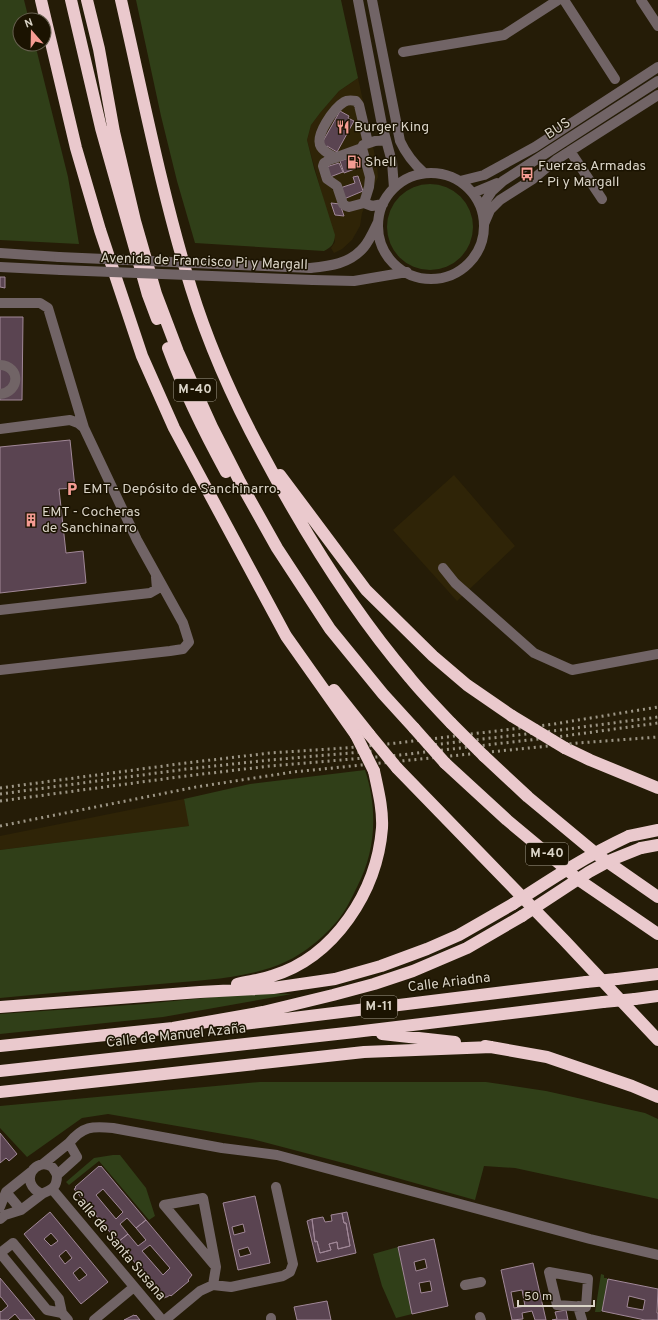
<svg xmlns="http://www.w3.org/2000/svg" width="658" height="1320" viewBox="0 0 658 1320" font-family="Overpass,sans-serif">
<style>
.built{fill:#2f2407}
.green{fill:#303f18}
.building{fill:#5a4451;stroke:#a18898;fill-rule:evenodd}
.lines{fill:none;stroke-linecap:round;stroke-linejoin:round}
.minor{stroke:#716466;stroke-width:10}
.highway{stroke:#eac9cd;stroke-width:12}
.rail{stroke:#9c9585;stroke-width:3;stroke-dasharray:2 4;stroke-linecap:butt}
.minor-bridge{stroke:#716466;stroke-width:10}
.highway-bridge{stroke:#eac9cd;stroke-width:12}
.labels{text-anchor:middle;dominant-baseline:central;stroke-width:3;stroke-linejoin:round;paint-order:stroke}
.shield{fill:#1b1301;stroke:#a19a8c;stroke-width:1}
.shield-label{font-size:13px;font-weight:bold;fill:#dad4c7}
.poi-label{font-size:14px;fill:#dad4c7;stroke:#1b1301;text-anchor:start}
.street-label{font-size:14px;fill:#dad4c7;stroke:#1b1301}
</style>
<rect width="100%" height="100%" fill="#251c07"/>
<path class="built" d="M358,78L377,165L378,177L362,213L360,226L352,240L342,249L334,253L331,248L335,242L307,140L311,125L320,113L339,91Z
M454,475L515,546L457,601L393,530Z
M184,799L190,826L0,850V836Z"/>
<path class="green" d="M0,0H24L29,20H20V44H35L68,177L79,244L0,240Z
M136,0H341L358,78L339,91L320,113L311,125L307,140L314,168L335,235C334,244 332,247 324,251L195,243L177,181L161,116Z
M387 227a43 43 0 1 1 86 0a43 43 0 1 1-86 0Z
M365,770C378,809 376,851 357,887C352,897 347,908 341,916C329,933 304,954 285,962C248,979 200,980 160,984C107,988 53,993 0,998V850L189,826L184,799L250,784Z
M256,993L292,994L163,1017L0,1034V1014L143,1004Z
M260,1082H486L546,1091L645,1113L658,1119V1199L515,1168L484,1166L475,1200L351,1165L252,1139L108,1114L82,1118L27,1157L0,1128V1106Z
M113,1155H120L146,1188L155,1216L149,1220L99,1161L69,1185L66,1182L94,1158Z
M398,1247L412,1314L396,1318L382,1286L373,1254Z
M601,1274L604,1275V1278H607V1280L608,1279L602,1311L600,1312H595Z"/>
<path class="building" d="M340,111L349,116L348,118L354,121L337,152L327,146L325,148L322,143Z
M355,156L360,167L344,173L340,161Z
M339,163L343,172L330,177L326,167Z
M358,176L363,191L344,199L340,188L355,183L353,177Z
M331,203L340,204L344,216L335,215Z
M0,277H5V288L0,287Z
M0,317H23L22,400H0Z
M70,440L75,488L59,489L66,553L83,551L86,583L0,593V447Z
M0,1133L17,1154L9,1161L6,1158L0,1163Z
M99,1166L100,1167L101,1166L146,1220L136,1228L127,1218L120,1224L128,1234L118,1242L74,1189L76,1188L75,1187ZM103,1189L123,1212L116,1219L96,1195Z
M255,1196L270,1263L238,1270L223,1203ZM243,1224L245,1232L234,1235L232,1227ZM248,1247L251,1254L240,1257L238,1250Z
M50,1212L108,1282L81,1304L24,1234ZM51,1233L58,1241L51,1246L44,1239ZM66,1250L72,1258L65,1264L59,1256ZM80,1267L87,1275L79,1281L73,1273Z
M347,1212L356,1253L317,1262L307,1221L312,1219L315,1242L317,1241L320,1253L331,1250L329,1244L337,1242L338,1249L350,1246L346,1223H344L342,1213Z
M342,1213L344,1223H346L350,1246L338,1249L337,1242L329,1244L331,1250L320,1253L317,1241L315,1242L312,1219L323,1217L325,1222L332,1221L331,1215Z
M146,1220L192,1275L188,1280L189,1281L171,1296L170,1295L167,1297H166L164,1298L118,1242L128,1234L138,1246L146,1240L136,1228ZM150,1245L170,1268L163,1275L142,1251Z
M434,1239L448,1306L412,1314L398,1247ZM425,1259L427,1268L416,1271L414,1262ZM430,1281L432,1291L421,1293L419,1283Z
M533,1263L546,1320H535L532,1311L522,1313L523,1319L512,1320L501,1270ZM522,1290L525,1306L514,1308L511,1292Z
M0,1278L21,1303L35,1320H20L15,1314L8,1320H0V1311L1,1312L8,1306L1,1297H0Z
M608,1279L658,1289L657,1313H658V1320H645L602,1311ZM629,1296L645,1300L643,1310L627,1307Z
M327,1301L331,1320H297L294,1307Z
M566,1310L568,1320H552L557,1319L555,1312Z
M134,1315L135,1316L136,1315L140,1320H124Z"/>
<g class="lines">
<path class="minor" d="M358,0L382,125L392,162L394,188
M372,0L400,141C406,154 414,164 424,173
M564,0L615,79
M641,0L658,26
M403,52L504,35L558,0
M362,148L329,160L324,163L323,166L327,179L337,186L343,204L346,206L349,207L364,203
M570,151L602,199
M336,158C331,155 324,152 321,147C314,136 334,108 344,102C347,100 351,100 356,101L359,105L368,143
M378 226a53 53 0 1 1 106 0a53 53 0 1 1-106 0Z
M460,181L484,175L535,147L658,67
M473,193L497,183
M383,204L372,206L364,203L369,187L370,177L362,148L363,145L375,141L386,140
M481,208L492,191L503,181L658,81
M484,224L490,210L500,200L533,179L556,160L658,95
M0,253L59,257
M0,267L61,270
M310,268C330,266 350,264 364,247C370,240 374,230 378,222
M313,280L354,281L407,272
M0,303H40L48,308L84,428L137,540L183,623L189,642L183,649L170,651L0,670
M0,365C21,366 20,392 0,394
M0,429L70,420L78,423L84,428
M443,568L455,583L534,653L572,670L658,654
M0,610L150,593L157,589L156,577
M69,1143C83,1126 92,1126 113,1128L222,1148L277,1155L590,1239L658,1255
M43,1164L69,1143L77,1157L57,1175C57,1188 52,1189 42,1194C17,1182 36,1156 52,1167C54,1169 56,1173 57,1175
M52,1189L162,1320
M6,1192L21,1210
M0,1207L6,1192L31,1172
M0,1219L5,1215L21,1210L42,1194
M549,1272L588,1279L586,1307L557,1305Z
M213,1285L216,1267L203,1198L164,1205L216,1267
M465,1285L481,1282
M579,1306V1310L582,1320
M62,1313L59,1299L13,1243L0,1253L47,1310L62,1313L68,1320
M480,1317L481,1320
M271,1318V1320
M94,1320L134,1287
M165,1320L200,1291L213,1285L231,1287L283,1276L290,1272L293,1264L276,1187"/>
<path class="highway" d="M41,0L76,148L100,230L142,356L174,428L286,636L356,735
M71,0L101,128L148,295L157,319
M87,0L99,49L114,132L135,221L156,294L178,352L212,427L240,482L277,548L330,629L383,694L414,728
M121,0C143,96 162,194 191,288C209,346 234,402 263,455C305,534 352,610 410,678C423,694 437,708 451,723
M168,348C184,391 204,432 226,472
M280,475L366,590L433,656L467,685L512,716
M334,690L369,734
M565,748L590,760L658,788
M484,756L528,797L599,856L658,897
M445,763L507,820L579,880L658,934
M397,768L565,941L658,1040
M629,836L658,830
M641,848L658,845
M617,979L658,974
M237,984C249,981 261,980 272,976C335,957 377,891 382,828C383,809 378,790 374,771
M635,999L658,996
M0,1007L200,992L273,988L335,979L381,966L427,949L459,935L513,904
M228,1026L586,982
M382,1034L455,1042
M0,1046L173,1028L263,1012L333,995L374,984L413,971L467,948L522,916
M485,1046L547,1057L632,1086L658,1097
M0,1071L355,1032L603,1002
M0,1092L364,1052L492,1047"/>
<path class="rail" d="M423,746L560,730L658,717
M0,788L186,763L270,753L345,748L397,743L554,724L658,707
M0,794L187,769L270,760L373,751
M0,801L186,776L270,766L400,755L564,736L658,723
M0,826L196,787L293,772L578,743L658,737"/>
<path class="minor-bridge" d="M59,257L310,268
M61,270L313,280"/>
<path class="highway-bridge" d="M512,716L565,748
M451,723L484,756
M414,728L445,763
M369,734L397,768
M356,735L374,771
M513,904C551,879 588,855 629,836
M522,916L589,872L611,860L641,848
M586,982L617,979
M603,1002L635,999"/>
</g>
<defs>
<g id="restaurant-bare" transform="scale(1.08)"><path d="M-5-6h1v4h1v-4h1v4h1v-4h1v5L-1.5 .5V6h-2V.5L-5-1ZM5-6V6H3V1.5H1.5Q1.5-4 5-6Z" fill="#f59c93" stroke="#1b1301" stroke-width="2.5" paint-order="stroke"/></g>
<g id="fuel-bare" transform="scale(1.08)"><path d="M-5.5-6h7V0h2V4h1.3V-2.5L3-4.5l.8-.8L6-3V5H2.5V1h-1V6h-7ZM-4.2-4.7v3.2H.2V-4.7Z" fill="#f59c93" stroke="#1b1301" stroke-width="2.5" paint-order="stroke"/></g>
<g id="bus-bare" transform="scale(1.08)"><path d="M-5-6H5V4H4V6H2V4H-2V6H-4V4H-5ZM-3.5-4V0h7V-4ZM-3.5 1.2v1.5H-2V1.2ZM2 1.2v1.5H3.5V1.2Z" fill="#f59c93" stroke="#1b1301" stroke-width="2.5" paint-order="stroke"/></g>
<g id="parking-bare" transform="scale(1.08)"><path d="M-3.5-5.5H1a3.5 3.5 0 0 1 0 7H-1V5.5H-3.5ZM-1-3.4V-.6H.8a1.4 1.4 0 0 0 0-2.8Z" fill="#f59c93" stroke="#1b1301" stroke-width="2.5" paint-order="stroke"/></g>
<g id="building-bare" transform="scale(1.08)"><path d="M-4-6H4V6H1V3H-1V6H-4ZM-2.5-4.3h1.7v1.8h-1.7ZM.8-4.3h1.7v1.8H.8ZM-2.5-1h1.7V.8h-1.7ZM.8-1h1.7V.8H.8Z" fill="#f59c93" stroke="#1b1301" stroke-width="2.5" paint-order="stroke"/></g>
</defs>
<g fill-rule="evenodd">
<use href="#restaurant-bare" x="343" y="127"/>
<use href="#fuel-bare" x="354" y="162"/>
<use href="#bus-bare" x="527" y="174"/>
<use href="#parking-bare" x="72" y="489"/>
<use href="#building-bare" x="31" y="520"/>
</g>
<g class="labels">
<g class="shield">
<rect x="174" y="379" width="42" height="22" rx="3"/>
<rect x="526" y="843" width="42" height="22" rx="3"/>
<rect x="361" y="996" width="36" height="22" rx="3"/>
</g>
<g class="shield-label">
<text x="195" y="390">M-40</text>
<text x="547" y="854">M-40</text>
<text x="379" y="1007">M-11</text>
</g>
<g class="poi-label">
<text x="354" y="127">Burger King</text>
<text x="365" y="162">Shell</text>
<text x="538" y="166">Fuerzas Armadas<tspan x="538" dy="16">- Pi y Margall</tspan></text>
<text x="83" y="489">EMT - Depósito de Sanchinarro.</text>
<text x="42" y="512">EMT - Cocheras<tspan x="42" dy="16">de Sanchinarro</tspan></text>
</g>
<g class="street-label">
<text transform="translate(558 129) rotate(-33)">BUS</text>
<text transform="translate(204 262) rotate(2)">Avenida de Francisco Pi y Margall</text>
<text transform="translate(449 983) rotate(-7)">Calle Ariadna</text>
<text transform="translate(176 1036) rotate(-6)">Calle de Manuel Azaña</text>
<text transform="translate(118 1246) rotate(50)">Calle de Santa Susana</text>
</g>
</g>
<g transform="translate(32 32) rotate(340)"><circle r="19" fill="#1b1301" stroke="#676050"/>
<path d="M0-3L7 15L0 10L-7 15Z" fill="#f59c93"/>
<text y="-6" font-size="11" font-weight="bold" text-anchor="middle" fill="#dad4c7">N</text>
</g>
<path d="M518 1300v6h76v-6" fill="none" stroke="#dad4c7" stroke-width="2"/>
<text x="524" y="1300" font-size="12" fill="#dad4c7" stroke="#1b1301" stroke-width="3" paint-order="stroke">50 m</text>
</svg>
